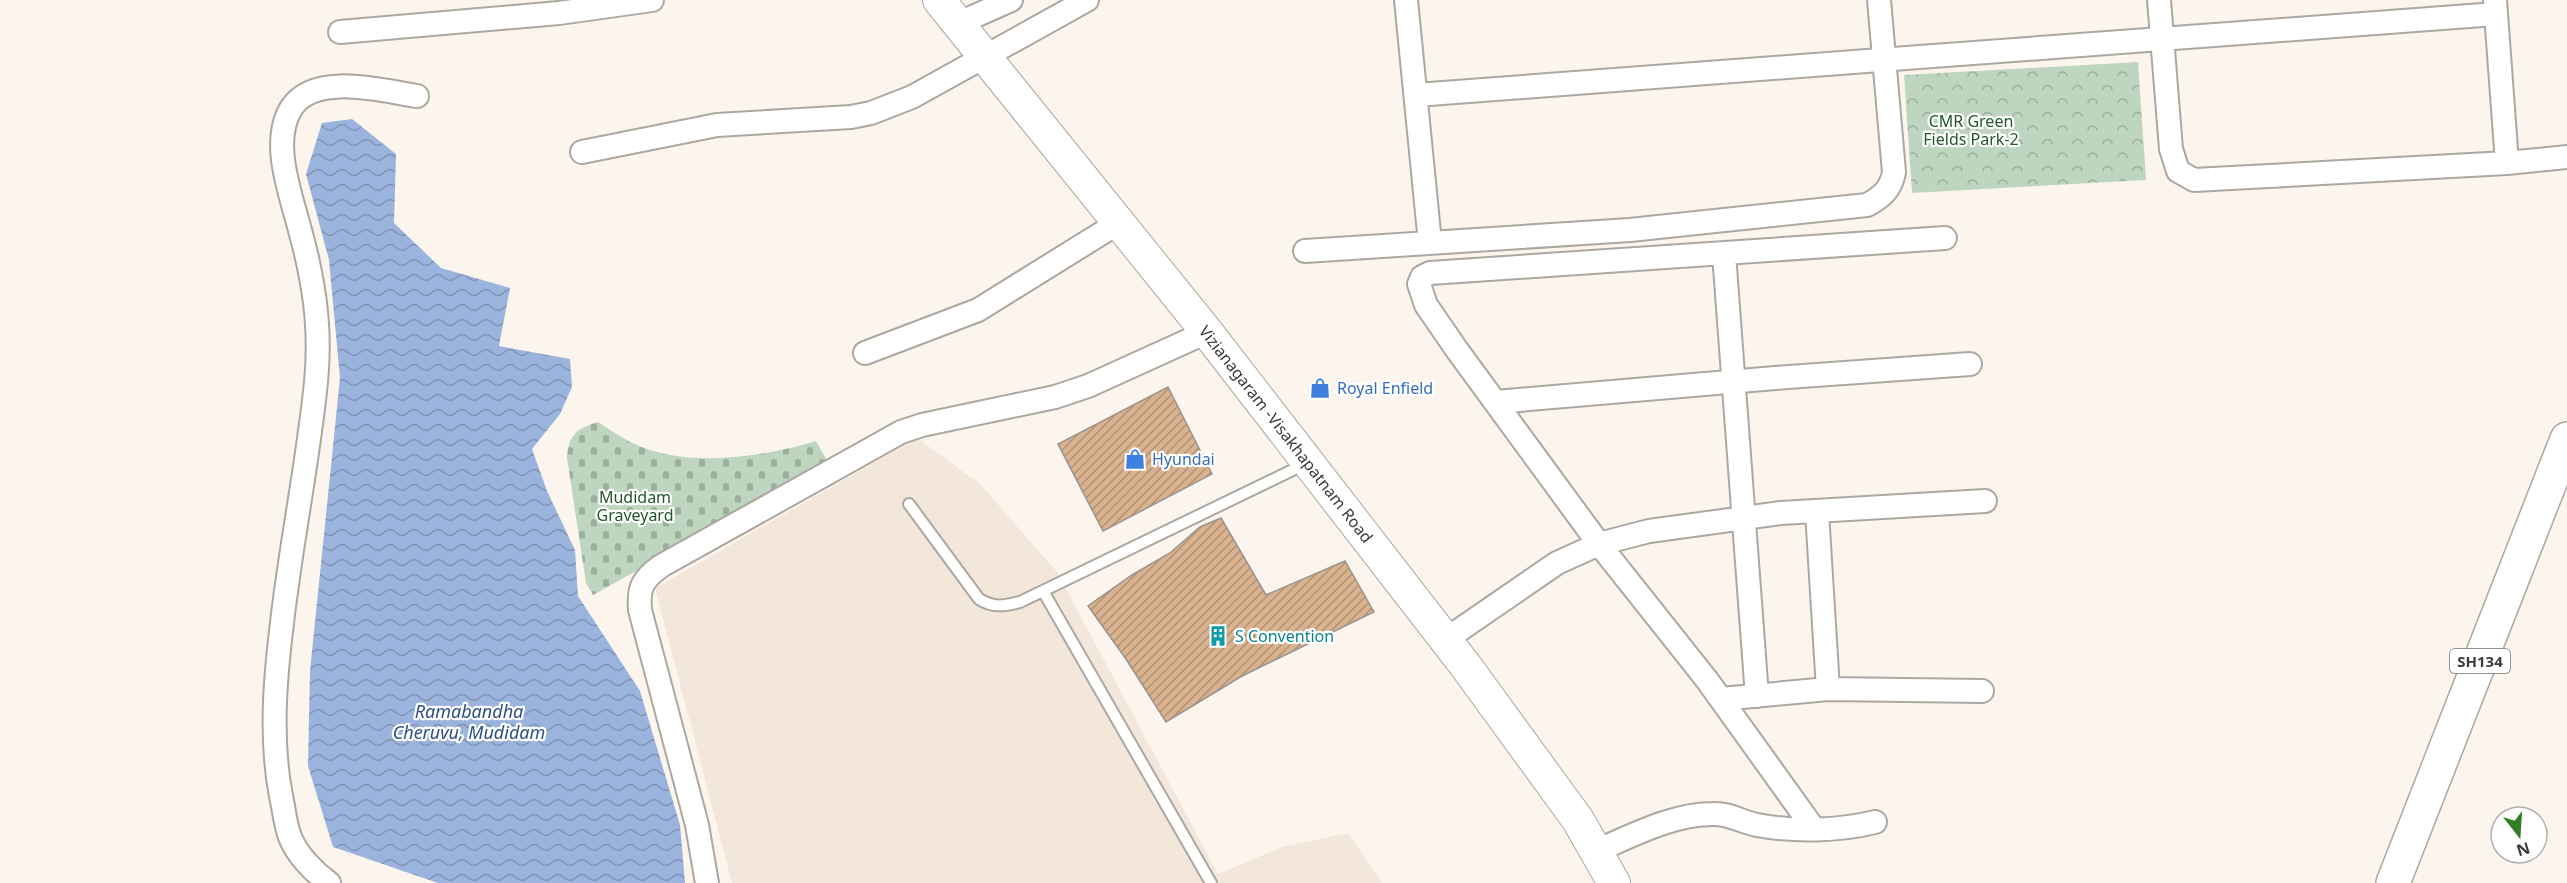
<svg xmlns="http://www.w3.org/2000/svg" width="2567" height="883" viewBox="0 0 2567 883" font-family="'Noto Sans',sans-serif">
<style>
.built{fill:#f3e6db}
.cemetery{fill:url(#cemetery-stones)}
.park{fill:url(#park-crowns)}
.water{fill:url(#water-waves)}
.building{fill:url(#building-hatch);stroke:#9a938e;stroke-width:1.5}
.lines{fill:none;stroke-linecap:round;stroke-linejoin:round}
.lane-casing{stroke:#ada7a1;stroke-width:14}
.street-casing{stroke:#ada7a1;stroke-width:26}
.secondary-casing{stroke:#ada7a1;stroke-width:34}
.primary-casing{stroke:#ada7a1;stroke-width:36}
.lane{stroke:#fff;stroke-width:10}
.street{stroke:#fff;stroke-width:22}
.secondary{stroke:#fff;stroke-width:32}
.primary{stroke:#fff;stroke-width:33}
.labels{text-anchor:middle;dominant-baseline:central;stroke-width:4.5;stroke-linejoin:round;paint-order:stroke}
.shield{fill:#fff;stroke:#767573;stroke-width:1.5}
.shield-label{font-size:15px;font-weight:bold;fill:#3c3a37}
.park-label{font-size:16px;fill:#215729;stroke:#fff}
.shop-label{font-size:16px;fill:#366cbe;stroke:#fff;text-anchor:start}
.street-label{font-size:16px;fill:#3c3a37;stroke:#fff}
.culture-label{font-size:16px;fill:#0d838f;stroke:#fff;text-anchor:start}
.water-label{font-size:18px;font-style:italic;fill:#305084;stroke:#fff}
</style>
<defs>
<pattern id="cemetery-stones" width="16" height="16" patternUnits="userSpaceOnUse" patternTransform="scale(1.5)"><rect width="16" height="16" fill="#bed5bf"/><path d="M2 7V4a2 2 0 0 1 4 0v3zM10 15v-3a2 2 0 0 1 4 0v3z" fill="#9cae9c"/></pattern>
<pattern id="park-crowns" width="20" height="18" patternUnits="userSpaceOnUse" patternTransform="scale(1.5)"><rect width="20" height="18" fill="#bed5bf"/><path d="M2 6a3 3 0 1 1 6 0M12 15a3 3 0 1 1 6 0" fill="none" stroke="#9cae9c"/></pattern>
<pattern id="water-waves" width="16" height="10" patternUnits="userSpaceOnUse" patternTransform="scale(1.5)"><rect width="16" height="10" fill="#9bb4dd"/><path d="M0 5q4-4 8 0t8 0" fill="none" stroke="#8093b4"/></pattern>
<pattern id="building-hatch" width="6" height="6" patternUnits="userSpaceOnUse" patternTransform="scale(1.5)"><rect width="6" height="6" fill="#d9b28f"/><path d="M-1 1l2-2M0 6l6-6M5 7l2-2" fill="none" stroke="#b19276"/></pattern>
</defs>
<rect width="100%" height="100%" fill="#fcf5ee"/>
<path class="built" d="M917,438L980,484L1057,572L1218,874L1282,847L1348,833L1382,883H732L655,588Z"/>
<path class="cemetery" d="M598,422C609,429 619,436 630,442C684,469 760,458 816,441L829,464L593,595L586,583L567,458C569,434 576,429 598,422Z"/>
<path class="park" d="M2138,62L2146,180L1912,193L1904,75Z"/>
<path class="water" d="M352,119L396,154L394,223L441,268L510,288L499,346L570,359L572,387L560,414L532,449L547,491L575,550L578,596L640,691L680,825L685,883H438L333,847L308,766L310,671L340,378L329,260L306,174L322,123Z"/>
<path class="building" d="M1168,387L1212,474L1103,531L1058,444Z
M1221,518L1266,595L1345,561L1374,612L1242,676L1166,722L1126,659L1088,606L1132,575L1170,553L1200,527Z"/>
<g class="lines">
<g class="lane-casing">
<path id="lane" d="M909,504L979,599C993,608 1005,606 1020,602L1305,464
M1043,591L1211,883"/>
</g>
<g class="street-casing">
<path id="street" d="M1406,0L1430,243
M2159,0L2171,149L2178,171L2194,180L2507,163L2567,157
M2495,0L2507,163
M957,24L1011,0
M340,32L559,13L652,0
M1416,95C1776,69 2136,39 2496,14
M582,152L717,125L851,117L871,113L912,97L1087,0
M1305,251L1630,230L1867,205C1882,197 1891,189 1894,172L1879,0
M1724,254L1757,696
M865,353L978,310L1118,223
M1495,402L1775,378L1970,364
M1817,512L1828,689
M1445,640L1557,563L1599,544L1649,531L1781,513L1985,501
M1721,699L1828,689L1982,691
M1814,829L1707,680L1599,544L1457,350L1426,305L1419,284L1422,277L1430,273L1945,238
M1596,851C1632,836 1672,814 1713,814C1728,813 1742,822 1757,825C1794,832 1839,831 1875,822
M329,883C314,872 297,855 290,837C285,824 284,809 281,796C270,739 275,680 282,623C291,543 308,463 316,382C319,351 318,319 313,289C310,270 306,252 301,234C292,197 269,142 292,107C316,72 383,91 417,96
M707,883L697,825L640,610C638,587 643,579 661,566L901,432L922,425L1055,397L1088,386L1207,332"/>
</g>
<g class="secondary-casing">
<path id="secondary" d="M939,0L1207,332L1465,665L1578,820L1614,883"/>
</g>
<g class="primary-casing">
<path id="primary" d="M2393,883L2567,439"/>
</g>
<use href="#lane" class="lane"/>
<use href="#street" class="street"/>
<use href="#secondary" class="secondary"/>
<use href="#primary" class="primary"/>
</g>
<defs>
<g id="shop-bare" transform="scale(1.62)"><path d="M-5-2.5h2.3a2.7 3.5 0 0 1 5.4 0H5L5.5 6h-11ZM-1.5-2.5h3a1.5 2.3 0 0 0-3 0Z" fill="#3f7fe0" stroke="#fff" stroke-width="2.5" paint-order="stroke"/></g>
<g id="building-bare" transform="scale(1.62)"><path d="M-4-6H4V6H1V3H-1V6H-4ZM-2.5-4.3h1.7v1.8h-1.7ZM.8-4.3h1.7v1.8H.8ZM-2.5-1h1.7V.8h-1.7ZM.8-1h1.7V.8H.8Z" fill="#0f9aa8" stroke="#fff" stroke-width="2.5" paint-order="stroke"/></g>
</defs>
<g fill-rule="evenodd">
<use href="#shop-bare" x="1320" y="388"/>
<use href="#shop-bare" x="1135" y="459"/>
<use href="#building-bare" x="1218" y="636"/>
</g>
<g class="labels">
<rect class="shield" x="2450" y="649" width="60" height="24" rx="4.5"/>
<g class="shield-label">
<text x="2480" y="661">SH134</text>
</g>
<g class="park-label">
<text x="1971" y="121">CMR Green<tspan x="1971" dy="18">Fields Park-2</tspan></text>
<text x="635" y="497">Mudidam<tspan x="635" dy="18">Graveyard</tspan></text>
</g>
<g class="shop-label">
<text x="1337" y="388">Royal Enfield</text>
<text x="1152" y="459">Hyundai</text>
</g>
<g class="street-label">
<text transform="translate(1286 434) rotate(52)">Vizianagaram -Visakhapatnam Road</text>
</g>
<g class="culture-label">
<text x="1235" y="636">S Convention</text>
</g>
<g class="water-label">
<text x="469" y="711">Ramabandha<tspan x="469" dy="21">Cheruvu, Mudidam</tspan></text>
</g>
</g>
<g transform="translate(2519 835) rotate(163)"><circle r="28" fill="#ffffff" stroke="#b1b0af" stroke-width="1.5"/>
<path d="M0-4.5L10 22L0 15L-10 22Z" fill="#327d25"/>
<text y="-9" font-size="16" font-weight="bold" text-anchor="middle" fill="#3c3a37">N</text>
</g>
</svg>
